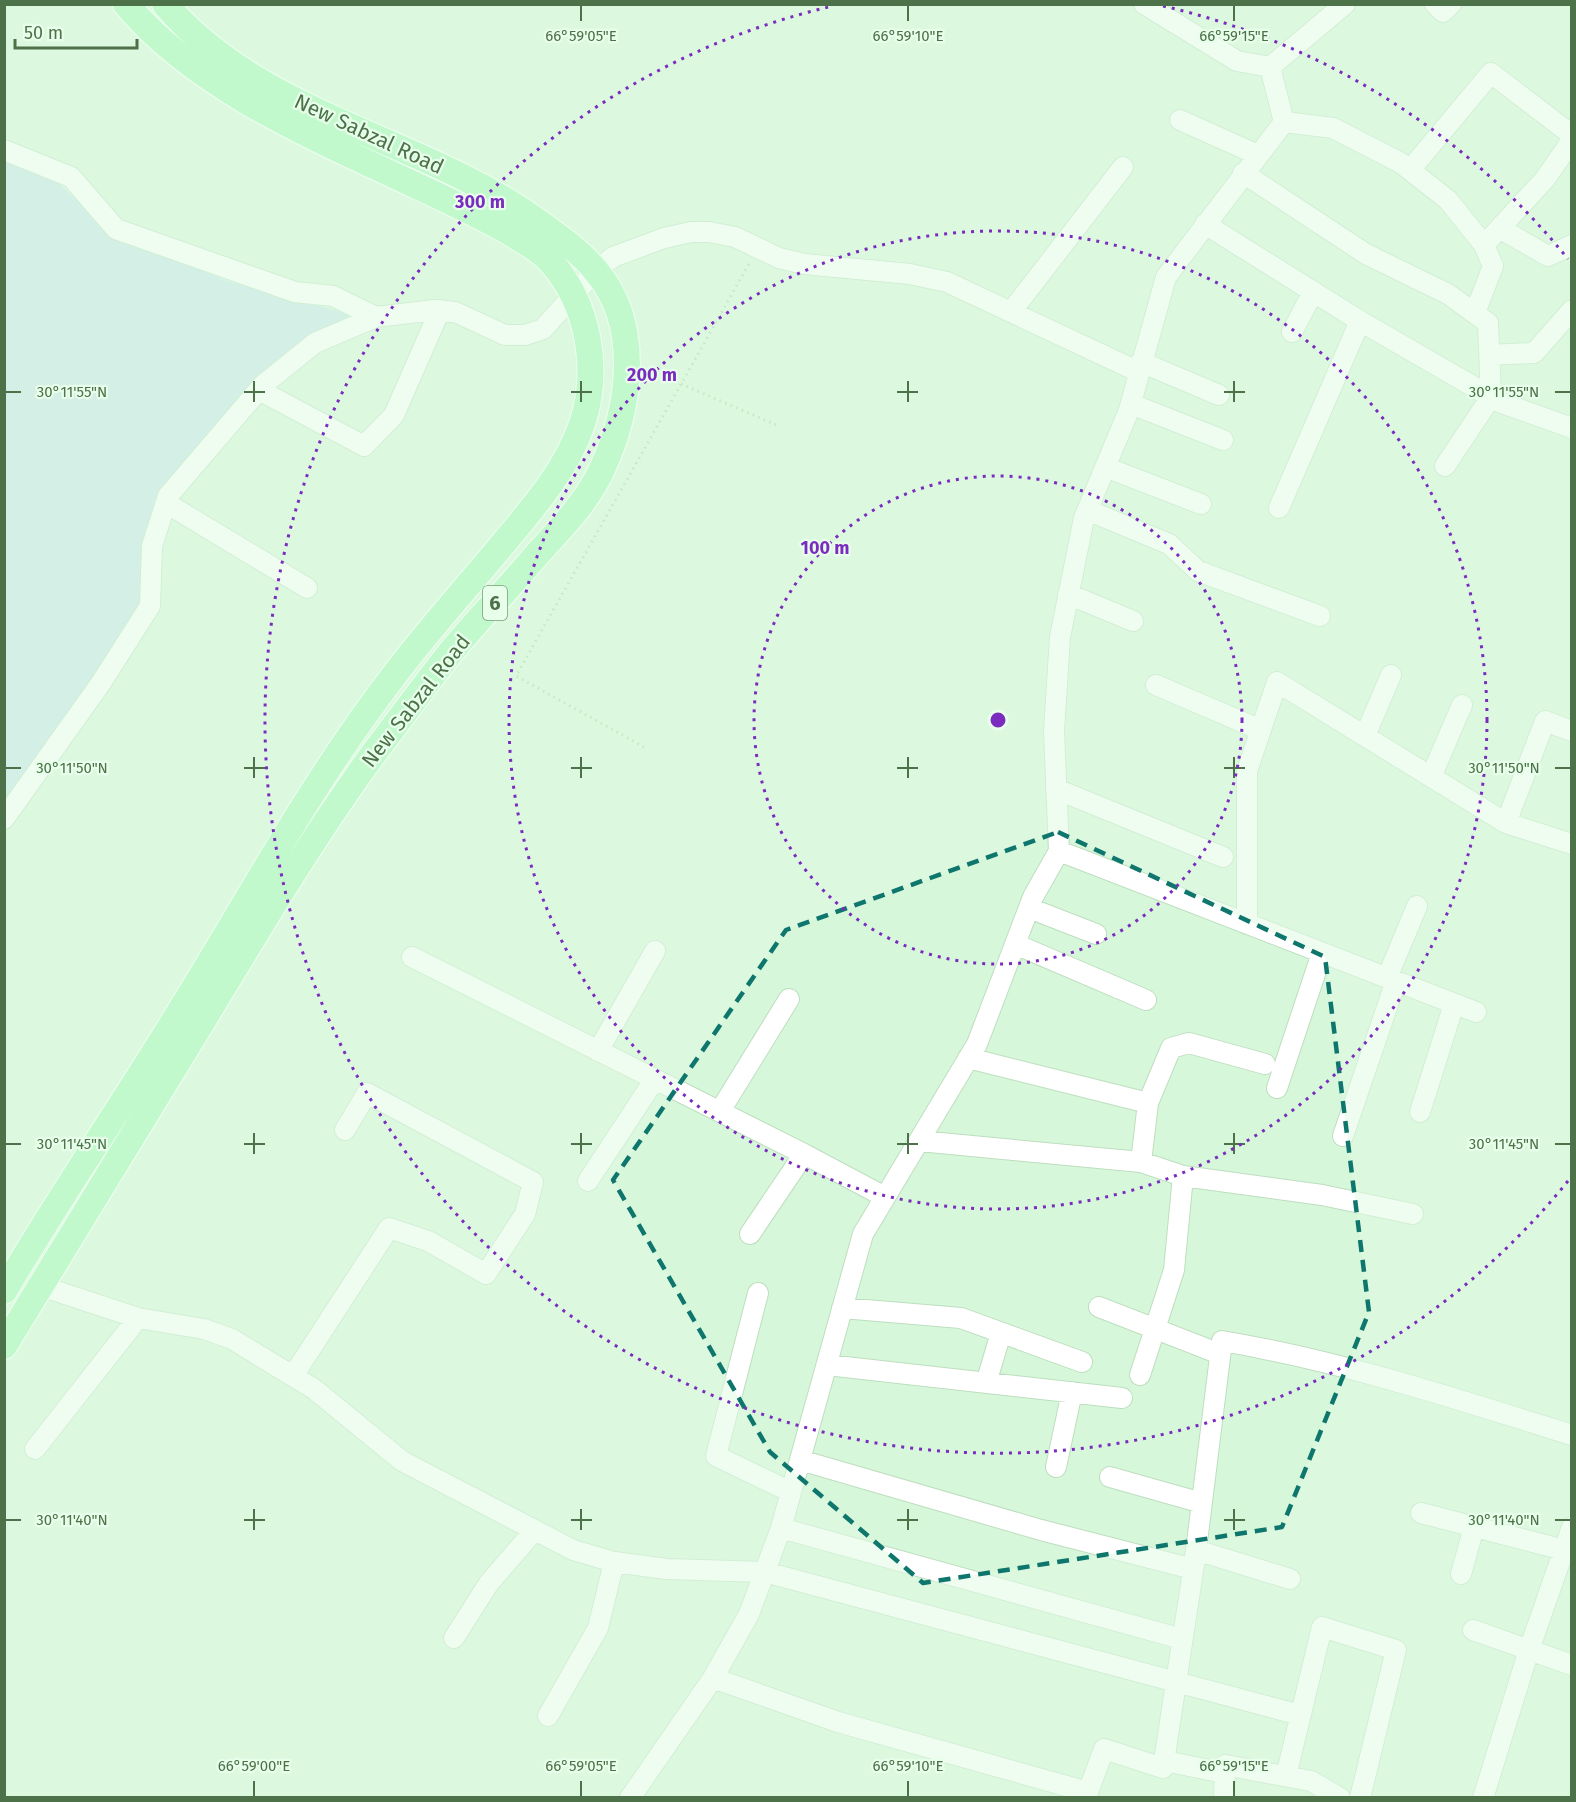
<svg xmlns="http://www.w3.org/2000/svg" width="1576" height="1802" viewBox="0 0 1576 1802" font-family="'Fira Sans',sans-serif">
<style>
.residential{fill:#d6f7da}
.green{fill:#c1e1e7}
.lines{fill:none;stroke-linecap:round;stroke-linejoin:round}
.minor-casing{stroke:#bedebf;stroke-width:22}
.major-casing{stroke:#fff;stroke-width:28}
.path{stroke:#a1d39e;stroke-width:3;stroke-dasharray:1.5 4.5;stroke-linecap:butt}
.minor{stroke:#fff;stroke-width:20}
.major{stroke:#9cf7ad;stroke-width:26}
.marked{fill:none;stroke:#0f766e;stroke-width:4.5;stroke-dasharray:12 8;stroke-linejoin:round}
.ticks{fill:none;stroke:#4d7149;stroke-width:2}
.ring{fill:none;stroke:#7b2cbf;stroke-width:3;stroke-dasharray:3 6}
.labels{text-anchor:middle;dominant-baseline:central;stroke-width:4.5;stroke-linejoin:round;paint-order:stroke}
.shield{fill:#e7feeb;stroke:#7b9b7a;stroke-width:1.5}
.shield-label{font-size:20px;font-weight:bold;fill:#4d7149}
.street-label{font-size:21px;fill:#4d7149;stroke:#e7feeb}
.ticks-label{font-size:15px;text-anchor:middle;fill:#4d7149;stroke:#e7feeb;stroke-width:4.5;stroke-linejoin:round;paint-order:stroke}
.centre{fill:#7b2cbf;stroke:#e7feeb;stroke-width:3}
.ring-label{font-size:18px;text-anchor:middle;font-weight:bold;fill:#7b2cbf;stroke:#e7feeb;stroke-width:4.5;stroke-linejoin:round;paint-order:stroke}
</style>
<rect width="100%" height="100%" fill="#e1fbe6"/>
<path class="residential" d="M5,5H1571V1797L5,1798Z"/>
<path class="green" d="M5,159L59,184L112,232L227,281L345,313L355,321L316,336L175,475L155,499L144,549L140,612L5,809Z"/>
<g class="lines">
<g class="minor-casing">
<path id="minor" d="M1144,4L1237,61L1270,67L1284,122
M1435,4L1443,12L1451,4
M1270,67L1345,4
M1180,120L1258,155
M1284,122L1333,128L1401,163L1448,200L1484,245L1493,266L1475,313
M4,150L71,177L116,229L295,292L333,296L376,317L435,310L455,312L505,335H525L543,329L596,270L613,257L664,238L691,232H709L735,237L779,258L804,264L910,274L947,282L1139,372
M1410,170L1491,73L1572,135
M1243,173L1366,254L1448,294L1488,323L1491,397L1445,466
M1205,224L1360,321L1502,403L1572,428
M1501,229L1548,256L1572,245
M1484,245L1545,179L1572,140
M1011,312L1123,167
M1292,332L1313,292
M1490,355L1534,353L1572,310
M1141,362L1219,395
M259,390L364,446L394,415L440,310
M1131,404L1223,440
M1105,467L1201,504
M166,503L307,588
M1279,508L1360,321
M1087,510L1169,544L1198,571L1320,616
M1068,594L1133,621
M1156,685L1261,730
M1365,736L1391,675
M1431,777L1462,705
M1056,789L1223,857
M4,819L101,683L150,606L152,546L168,496L263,385L315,343L376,317
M1506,823L1545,721L1572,731
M1059,851L1476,1012
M1029,908L1096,934
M1247,924V771L1277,682L1506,823L1572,844
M1015,944L1146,1000
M412,957L804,1154L885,1197
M1387,978L1417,906
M598,1051L655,951
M968,1058L1148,1103
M1277,1088L1322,953
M720,1111L789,999
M1420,1112L1454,1004
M1343,1136L1396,981
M919,1141L1141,1162L1183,1176L1322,1195L1413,1214
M1141,1162L1148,1103L1171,1048L1189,1043L1265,1064
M588,1181L655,1079
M750,1234L804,1154
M41,1286L138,1318L204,1329L232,1339L314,1389L402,1461L573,1550L614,1562L667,1569L765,1572L1300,1715
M758,1293L716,1456L791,1492
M1099,1307L1220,1354
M842,1308L961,1318L1082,1362
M827,1365L1122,1398
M1140,1375L1174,1270L1183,1176
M293,1376L389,1228L428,1241L486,1274L525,1214L533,1182L367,1093L345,1130
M986,1383L1001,1333
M35,1449L138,1318
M800,1460L1041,1530L1193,1569
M1056,1467L1072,1392
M1110,1477L1202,1503
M1421,1513L1564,1550
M781,1528L1182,1639
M1196,1550L1290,1579
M1461,1574L1474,1527
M1473,1630L1572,1665
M454,1638L489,1583L534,1531
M713,1678L838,1722L1088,1792L1104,1749L1163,1768L1195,1558L1222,1341C1341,1361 1457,1399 1572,1435
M548,1716L598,1628L614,1562
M1165,1761L1224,1773
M1286,1776L1322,1627L1396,1650L1360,1798
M630,1798L713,1678L749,1614L781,1528L863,1234L977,1044L1033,897L1059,851L1054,731L1060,637L1084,518L1129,410L1166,277L1284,122
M1224,1798L1225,1765L1311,1781L1340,1798
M1483,1798L1529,1650L1572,1527"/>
</g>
<g class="major-casing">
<path id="major" d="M4,1291C61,1194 125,1102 183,1006C251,896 313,781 392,678C428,630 469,585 507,539C537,503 567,468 582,424C600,370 589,305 551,262C540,249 523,241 509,232C469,209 427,191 385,171C297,131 189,80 126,4
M4,1346C68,1241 132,1137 196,1032C253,938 309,842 374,753C399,720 424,686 450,653C475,623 502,595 527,566C554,534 586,506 603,467C630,408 642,325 596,271C579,250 556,235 534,219C418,137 261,116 165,4"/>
</g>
<path class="path" d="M681,384L779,426
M644,747L516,676L750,262"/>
<use href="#minor" class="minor"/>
<use href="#major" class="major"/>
</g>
<path d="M0 0H1576V1802H0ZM1058,832L1325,957L1369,1312L1282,1527L923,1583L770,1452L613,1180L786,930Z" fill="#e1fbe6" fill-opacity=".55" fill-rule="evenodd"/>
<path class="marked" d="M1058,832L1325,957L1369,1312L1282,1527L923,1583L770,1452L613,1180L786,930Z"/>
<path class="ticks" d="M581,6V21M908,6V21M1234,6V21M254,381V402M581,381V402M908,381V402M1234,381V402M6,392H21M244,392H265M571,392H592M897,392H918M1224,392H1245M1555,392H1570M254,757V778M581,757V778M908,757V778M1234,757V778M6,768H21M244,768H265M571,768H592M897,768H918M1224,768H1245M1555,768H1570M254,1133V1154M581,1133V1154M908,1133V1154M1234,1133V1154M6,1144H21M244,1144H265M571,1144H592M897,1144H918M1224,1144H1245M1555,1144H1570M254,1509V1530M581,1509V1530M908,1509V1530M1234,1509V1530M6,1520H21M244,1520H265M571,1520H592M897,1520H918M1224,1520H1245M1555,1520H1570M254,1781V1796M581,1781V1796M908,1781V1796M1234,1781V1796"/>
<g class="ring">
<circle cx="998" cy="720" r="244"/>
<circle cx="998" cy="720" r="489"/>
<path d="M1568 1181A733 733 0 1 1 833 6M1163 6A733 733 0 0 1 1568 259"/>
</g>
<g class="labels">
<rect class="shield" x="483" y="586" width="24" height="34" rx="4.5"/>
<g class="shield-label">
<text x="495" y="603">6</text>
</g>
<g class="street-label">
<text transform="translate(369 134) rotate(25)">New Sabzal Road</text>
<text transform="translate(416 701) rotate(-52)">New Sabzal Road</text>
</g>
</g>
<g class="ticks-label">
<text x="581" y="41">66°59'05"E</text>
<text x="908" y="41">66°59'10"E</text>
<text x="1234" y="41">66°59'15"E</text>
<text x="72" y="397">30°11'55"N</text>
<text x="1504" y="397">30°11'55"N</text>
<text x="72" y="773">30°11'50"N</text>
<text x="1504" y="773">30°11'50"N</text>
<text x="72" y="1149">30°11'45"N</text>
<text x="1504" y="1149">30°11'45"N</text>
<text x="72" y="1525">30°11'40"N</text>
<text x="1504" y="1525">30°11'40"N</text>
<text x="254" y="1771">66°59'00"E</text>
<text x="581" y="1771">66°59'05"E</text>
<text x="908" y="1771">66°59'10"E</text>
<text x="1234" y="1771">66°59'15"E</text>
</g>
<circle cx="998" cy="720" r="9" class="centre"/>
<g class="ring-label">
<text x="480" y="208">300 m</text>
<text x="652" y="381">200 m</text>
<text x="825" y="554">100 m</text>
</g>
<rect width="1576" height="1802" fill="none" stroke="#4d7149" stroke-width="12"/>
<path d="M15 39v9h122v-9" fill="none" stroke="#4d7149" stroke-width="3"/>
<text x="24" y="39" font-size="18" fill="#4d7149" stroke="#e7feeb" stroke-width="4.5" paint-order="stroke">50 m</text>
</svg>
